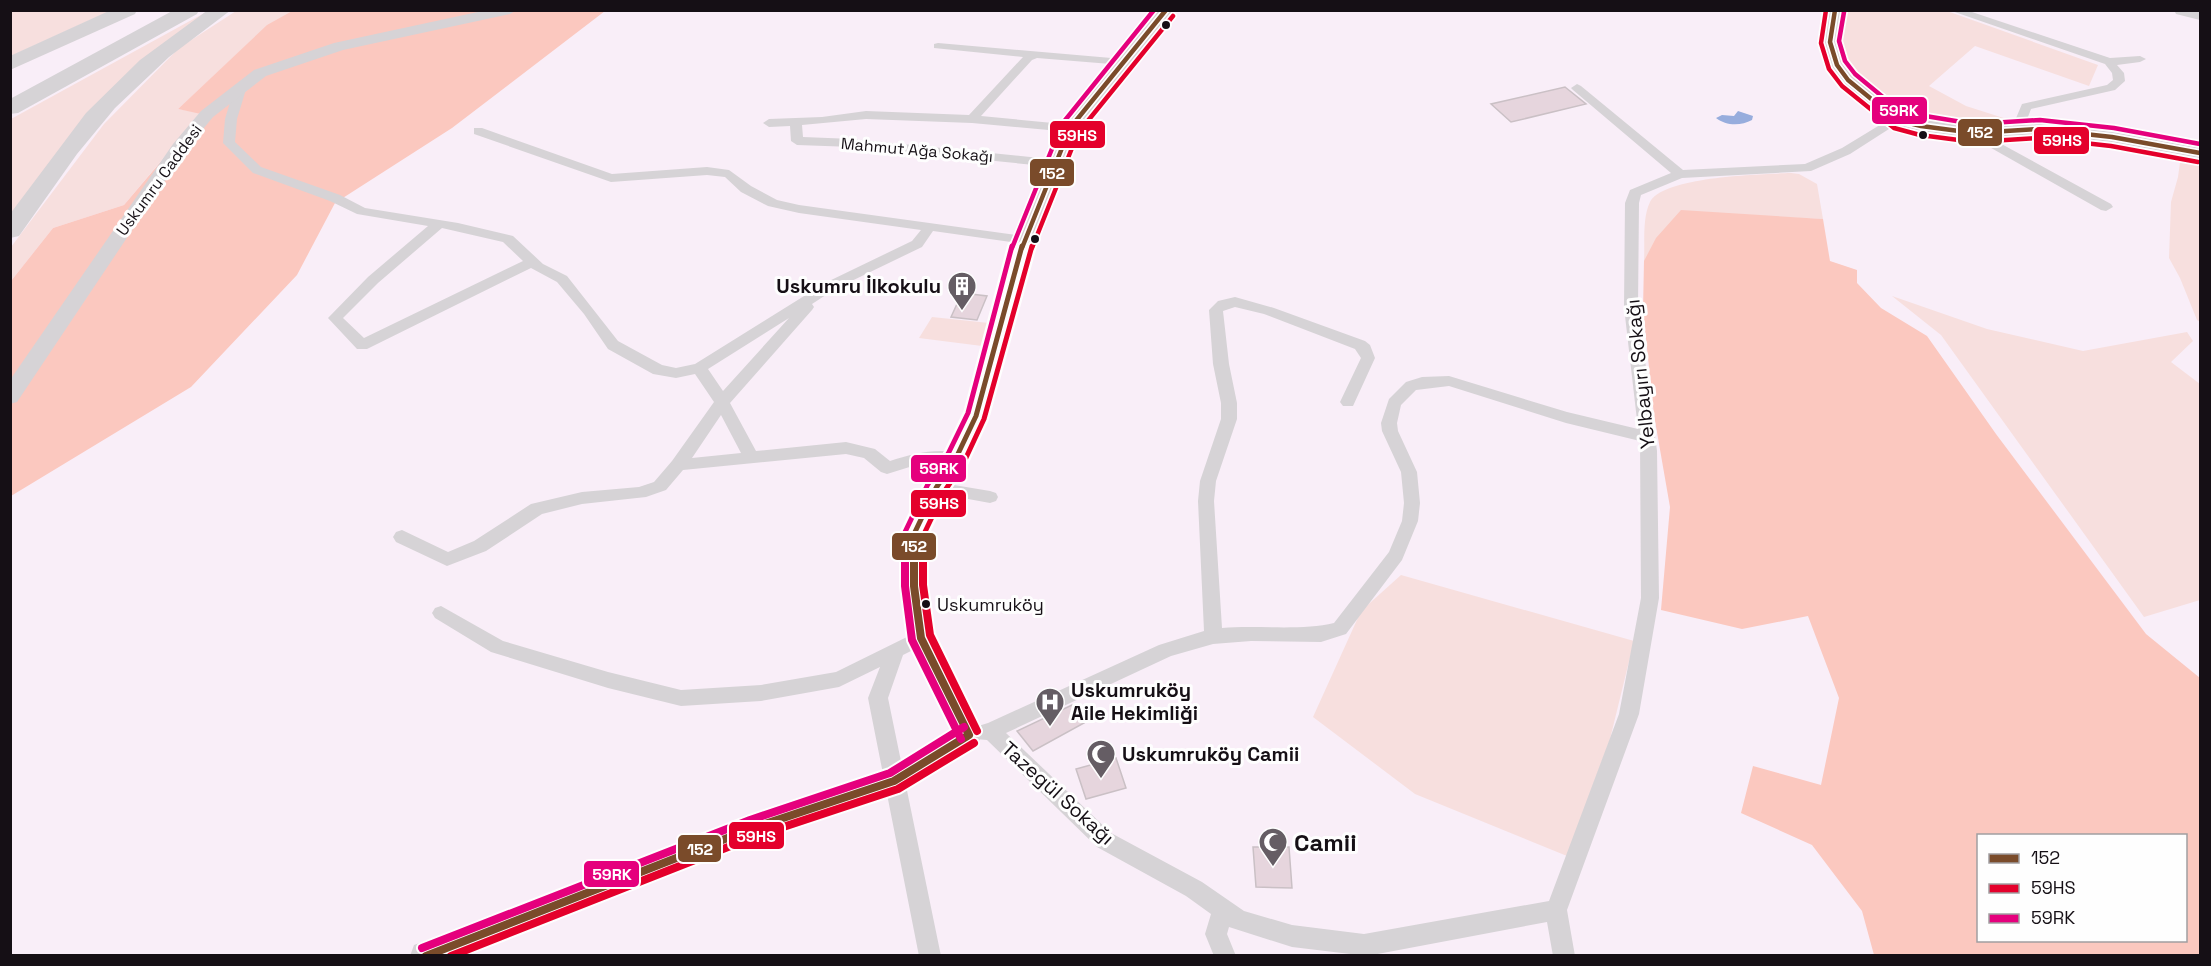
<svg xmlns="http://www.w3.org/2000/svg" width="2211" height="966" viewBox="0 0 2211 966" font-family="'Space Grotesk',sans-serif">
<style>
.green{fill:#f7dfde}
.forest{fill:#fbc8bf;fill-rule:evenodd}
.water{fill:#97addd}
.building{fill:#e6d5dd;stroke:#cac0c5;stroke-width:1.5}
.lines{fill:none;stroke-linecap:round;stroke-linejoin:round}
.street{fill:#d6d3d6;fill-rule:evenodd}
.secondary{fill:#d6d3d6;fill-rule:evenodd}
.primary{fill:#d6d3d6;fill-rule:evenodd}
.highway{fill:#d6d3d6;fill-rule:evenodd}
.bus-1-far2-casing{stroke:#fefefe;stroke-width:8}
.bus-1-far1-casing{stroke:#fefefe;stroke-width:10}
.bus-1-casing{stroke:#fefefe;stroke-width:12}
.bus-2-far2-casing{stroke:#fefefe;stroke-width:8}
.bus-2-far1-casing{stroke:#fefefe;stroke-width:10}
.bus-2-casing{stroke:#fefefe;stroke-width:12}
.bus-3-far2-casing{stroke:#fefefe;stroke-width:8}
.bus-3-far1-casing{stroke:#fefefe;stroke-width:10}
.bus-3-casing{stroke:#fefefe;stroke-width:12}
.bus-1-far2{stroke:#7a4b2a;stroke-width:4.5}
.bus-1-far1{stroke:#7a4b2a;stroke-width:5}
.bus-1{stroke:#7a4b2a;stroke-width:8}
.bus-2-far2{stroke:#e4002b;stroke-width:4.5}
.bus-2-far1{stroke:#e4002b;stroke-width:5}
.bus-2{stroke:#e4002b;stroke-width:8}
.bus-3-far2{stroke:#e5007d;stroke-width:4.5}
.bus-3-far1{stroke:#e5007d;stroke-width:5}
.bus-3{stroke:#e5007d;stroke-width:8}
.bus-dot{fill:#150f15;stroke:#fefefe;stroke-width:2}
.labels{text-anchor:middle;dominant-baseline:central;stroke-width:6;stroke-linejoin:round;paint-order:stroke}
.far-street-label{font-size:16px;fill:#150f15;stroke:#fefefe}
.bus-label{font-size:18px;fill:#150f15;stroke:#fefefe;text-anchor:start}
.poi-label{font-size:20px;font-weight:bold;fill:#150f15;stroke:#fefefe;text-anchor:start}
.street-label{font-size:20px;fill:#150f15;stroke:#fefefe}
.near-poi-label{font-size:24px;font-weight:bold;fill:#150f15;stroke:#fefefe;text-anchor:start}
.line-badge{stroke:#fefefe;stroke-width:2}
.badge-label{font-size:16px;text-anchor:middle;font-weight:bold;fill:#fff}
</style>
<rect width="100%" height="100%" fill="#f9eef8"/>
<path class="green" d="M10,11H110L11,56Z
M208,11L168,43L11,219V119Z
M236,11H294L267,26L178,109L201,113L124,205L53,228L11,281V247L104,124L179,48Z
M1841,11H1947L2098,65L2089,86L1975,46L1929,86L1966,106L2013,121L2008,126L1969,129L1909,120L1900,115L1859,84L1835,34Z
M2181,155L2200,159V322L2197,320L2180,278L2169,258L2171,202L2178,177Z
M1791,173L1799,174L1817,184L1823,219L1776,217L1644,261C1645,244 1642,218 1650,202C1663,176 1764,174 1791,173Z
M1892,296L1987,329L2083,351L2187,332L2193,341L2171,362L2200,384V600L2144,617L1941,335Z
M932,317L989,323L982,346L919,338Z
M1401,575L1634,641L1610,739L1567,856L1415,794L1313,717L1361,611Z"/>
<path class="forest" d="M294,10L605,11L452,128L335,203L297,275L191,387L11,496V281L53,228L124,205L201,114L178,109L267,25Z
M1681,210L1823,219L1830,261L1857,270V283L1881,308L1927,336L1996,434L2146,634L2200,678V955H1874L1862,911L1812,845L1741,813L1753,766L1821,785L1839,698L1808,616L1742,629L1661,610L1670,507L1654,415L1643,310L1644,261L1656,238ZM1978,836H2186V940H1978Z"/>
<path class="water" d="M1738,111L1753,116L1752,120C1741,126 1726,126 1716,118L1722,115L1734,116Z"/>
<path class="building" d="M1565,87L1586,104L1511,122L1491,104Z
M962,293L987,296L977,320L951,317Z
M1072,705L1084,723L1033,751L1017,731Z
M1116,758L1126,788L1086,799L1076,769Z
M1253,847H1289L1292,888L1256,887Z"/>
<g class="lines">
<path class="street" d="M1949,10H1966L2110,58L2140,56L2146,59L2140,62L2117,65L2124,73L2125,81L2115,90L2031,109L2023,130L2017,134L2011,130L2022,104L2107,85L2113,80L2112,73L2105,64Z
M938,43L1123,59L1129,62L1123,65L1037,58L1032,60L981,116L1074,125V131L1070,132L972,123L866,119L802,125L803,137L853,139L1059,160L1061,163L1055,167L853,147L797,145L791,141L790,126L769,127L763,123L769,119L822,117L866,111L969,115L1023,57L934,48V44Z
M241,82L247,86L237,119L235,142L261,167L340,195L365,208L458,223L513,236L543,264L567,276L618,341L662,365L676,368L695,364L825,283L912,241L921,230L799,213L768,206L741,192L725,177L707,175L611,182L474,134V128H482L612,174L707,167L729,170L751,186L777,200L799,205L1030,237L1032,240L1025,244L933,231L922,247L835,289L812,304L814,307L812,310L730,403L756,451L846,442L875,449L890,461C913,454 938,447 962,454L964,458L962,462L956,464L916,465L887,474L881,472L864,458L846,454L683,470L666,490L646,497L582,504L542,514L486,551L447,566L396,542L393,537L396,532L402,530L448,552L474,541L531,504L582,492L639,487L654,482L672,461L714,402L695,374L676,378L653,374L608,349L584,314L557,282L531,268L367,349H357L328,318L368,277L428,226L357,214L330,201L253,173L223,143L225,119L235,86ZM442,228L503,242L523,261L364,338L343,318L378,283ZM789,318L723,391L708,369ZM721,415L741,453L692,458Z
M1577,84L1581,86L1683,170L1805,164L1842,148L1893,117H1901L1903,120L1850,154L1811,171L1682,178L1641,195L1639,203L1638,307L1657,451L1659,598L1639,714L1567,910L1575,956H1553L1547,922L1367,956L1292,947L1229,927L1227,934L1236,956H1214L1205,934L1211,914L1186,896L1097,847L987,740L975,739L972,733L975,727L988,723L1159,645L1204,631L1198,501L1200,481L1221,419V403L1213,364L1209,310L1218,301L1235,297L1274,308L1365,341L1370,345L1375,358L1353,406H1343L1340,402L1361,358L1355,349L1264,314L1235,307L1223,311L1229,364L1237,403V419L1216,481L1214,501L1222,628C1257,625 1302,631 1334,623L1389,552L1402,521L1404,503L1401,472L1382,431L1381,423L1389,399L1406,382L1422,377L1449,376L1567,412L1638,429L1624,307L1625,203L1630,190L1671,173L1573,90L1571,88ZM1449,386L1566,423L1640,441L1641,598L1619,714L1549,901L1364,934L1292,925L1244,911L1202,882L1111,833L1006,733L1171,656L1213,644L1251,641L1321,642L1346,634L1402,560L1418,521L1420,503L1417,472L1398,431L1397,423L1401,405L1416,390Z
M1974,129L2111,204L2113,207L2106,211L2101,210L1970,136L1968,133Z
M936,482L990,491L996,493L998,497L996,501L990,503L930,492L928,488L930,484Z
M441,606L503,641L608,672L681,690L761,685L836,672L915,633L921,630L927,633L930,638L927,643L903,655L888,698L941,956H919L868,698L880,667L839,687L761,701L681,706L608,688L491,652L435,618L432,613L435,608Z"/>
<path class="secondary" d="M487,10H517L510,14L343,50L266,76L213,117L185,151L17,402L10,404V380L173,144L201,111L254,70L334,43Z
M1158,10H1173L1078,129L1030,249L987,416L967,458L946,491L926,534V586L934,638L982,735L978,743L904,790L755,840L464,956H410L414,945L425,941L753,815L886,771L953,730L908,638L902,586V534L925,488L947,455L965,416L1012,249L1062,128Z
M1828,10H1842L1838,42L1845,65L1854,77L1903,116L1974,128L2039,124L2112,132L2200,148V158L2112,142L2039,134L1974,138L1921,131L1891,124L1842,83L1829,65L1822,42Z"/>
<path class="primary" d="M2174,10H2200V20L2176,14Z"/>
<path class="highway" d="M111,10H137L135,14L10,70V56Z
M174,10H199L197,14L18,113L10,114V99Z
M208,10H231L169,57L115,108L77,154L19,236L10,238V214L86,113L140,60Z"/>
<g class="bus-1-far2-casing">
<path id="bus-1-far2" d="M1835,10L1830,42L1837,65L1848,80L1897,120L1921,126L1974,133L2039,129L2112,137L2200,153
M1022,248L1070,128L1166,10"/>
</g>
<g class="bus-1-far1-casing">
<path id="bus-1-far1" d="M914,563V534L936,488L956,458L976,416L1022,246"/>
</g>
<g class="bus-1-casing">
<path id="bus-1" d="M914,562V586L921,638L969,735
M426,956L753,828L894,781L969,735"/>
</g>
<g class="bus-2-far2-casing">
<path id="bus-2-far2" d="M1826,10L1821,43L1829,69L1842,86L1894,128L1920,135L1974,142L2039,138L2111,146L2198,162
M1032,248L1078,133L1173,16"/>
</g>
<g class="bus-2-far1-casing">
<path id="bus-2-far1" d="M923,563V536L944,492L964,462L984,419L1032,246"/>
</g>
<g class="bus-2-casing">
<path id="bus-2" d="M923,562V585L930,635L977,731
M451,956L756,836L898,789L974,743"/>
</g>
<g class="bus-3-far2-casing">
<path id="bus-3-far2" d="M1844,12L1839,41L1845,61L1855,74L1901,112L1974,124L2040,120L2114,128L2200,144
M1012,248L1062,124L1154,10"/>
</g>
<g class="bus-3-far1-casing">
<path id="bus-3-far1" d="M905,563V532L928,484L948,454L968,413L1012,246"/>
</g>
<g class="bus-3-casing">
<path id="bus-3" d="M905,562V586L912,640L961,739
M422,948L750,820L890,773L964,727"/>
</g>
<use href="#bus-1-far2" class="bus-1-far2"/>
<use href="#bus-1-far1" class="bus-1-far1"/>
<use href="#bus-1" class="bus-1"/>
<use href="#bus-2-far2" class="bus-2-far2"/>
<use href="#bus-2-far1" class="bus-2-far1"/>
<use href="#bus-2" class="bus-2"/>
<use href="#bus-3-far2" class="bus-3-far2"/>
<use href="#bus-3-far1" class="bus-3-far1"/>
<use href="#bus-3" class="bus-3"/>
</g>
<defs>
<g id="building-pin" transform="scale(1.5)"><path d="M0 17L-7.5 6A9.5 9.5 0 1 1 7.5 6Z" fill="#655d64" stroke="#fefefe"/><path d="M-4-6H4V6H1V3H-1V6H-4ZM-2.5-4.3h1.7v1.8h-1.7ZM.8-4.3h1.7v1.8H.8ZM-2.5-1h1.7V.8h-1.7ZM.8-1h1.7V.8H.8Z" fill="#fff"/></g>
<g id="hospital-pin" transform="scale(1.5)"><path d="M0 17L-7.5 6A9.5 9.5 0 1 1 7.5 6Z" fill="#655d64" stroke="#fefefe"/><path d="M-5-5h3v3.5h4V-5h3V5h-3V1.5h-4V5h-3Z" fill="#fff"/></g>
<g id="mosque-pin" transform="scale(1.5)"><path d="M0 17L-7.5 6A9.5 9.5 0 1 1 7.5 6Z" fill="#655d64" stroke="#fefefe"/><path d="M3.5-4.9A6 6 0 1 0 3.5 4.9A5 5 0 1 1 3.5-4.9Z" fill="#fff"/></g>
</defs>
<g fill-rule="evenodd">
<use href="#building-pin" x="962" y="286"/>
<use href="#hospital-pin" x="1050" y="702"/>
<use href="#mosque-pin" x="1101" y="754"/>
<use href="#mosque-pin" x="1273" y="842"/>
</g>
<g class="bus-dot">
<circle cx="1166" cy="25" r="5"/>
<circle cx="1923" cy="135" r="5"/>
<circle cx="1035" cy="239" r="5"/>
<circle cx="926" cy="604" r="5"/>
</g>
<g class="labels">
<g class="far-street-label">
<text transform="translate(917 150) rotate(5)">Mahmut Ağa Sokağı</text>
<text transform="translate(159 180) rotate(-54)">Uskumru Caddesi</text>
</g>
<g class="bus-label">
<text x="937" y="604">Uskumruköy</text>
</g>
<g class="poi-label">
<text x="941" y="286" text-anchor="end">Uskumru İlkokulu</text>
<text x="1071" y="690">Uskumruköy<tspan x="1071" dy="23">Aile Hekimliği</tspan></text>
<text x="1122" y="754">Uskumruköy Camii</text>
</g>
<g class="street-label">
<text transform="translate(1640 374) rotate(-96)">Yelbayırı Sokağı</text>
<text transform="translate(1058 793) rotate(42)">Tazegül Sokağı</text>
</g>
<g class="near-poi-label">
<text x="1294" y="842">Camii</text>
</g>
</g>
<g class="line-badge">
<rect x="1871" y="96" width="57" height="29" rx="6" fill="#e5007d"/>
<rect x="1957" y="118" width="46" height="29" rx="6" fill="#7a4b2a"/>
<rect x="1049" y="120" width="57" height="29" rx="6" fill="#e4002b"/>
<rect x="2033" y="126" width="57" height="29" rx="6" fill="#e4002b"/>
<rect x="1029" y="158" width="46" height="29" rx="6" fill="#7a4b2a"/>
<rect x="910" y="454" width="57" height="29" rx="6" fill="#e5007d"/>
<rect x="910" y="489" width="57" height="29" rx="6" fill="#e4002b"/>
<rect x="891" y="532" width="46" height="29" rx="6" fill="#7a4b2a"/>
<rect x="728" y="821" width="57" height="29" rx="6" fill="#e4002b"/>
<rect x="677" y="834" width="45" height="29" rx="6" fill="#7a4b2a"/>
<rect x="583" y="860" width="57" height="28" rx="6" fill="#e5007d"/>
</g>
<g class="badge-label">
<text x="1899" y="116">59RK</text>
<text x="1980" y="138">152</text>
<text x="1077" y="141">59HS</text>
<text x="2062" y="146">59HS</text>
<text x="1052" y="179">152</text>
<text x="939" y="474">59RK</text>
<text x="939" y="509">59HS</text>
<text x="914" y="552">152</text>
<text x="756" y="842">59HS</text>
<text x="700" y="855">152</text>
<text x="612" y="880">59RK</text>
</g>
<rect width="2211" height="966" fill="none" stroke="#150f15" stroke-width="24"/>
<rect x="1977" y="834" width="210" height="108" fill="#fefefe" stroke="#a19ea1" stroke-width="1.5"/>
<rect x="1989" y="854" width="30" height="9" fill="#7a4b2a" stroke="#a19ea1" stroke-width="1.5"/>
<text x="2031" y="864" font-size="18" fill="#150f15">152</text>
<rect x="1989" y="884" width="30" height="9" fill="#e4002b" stroke="#a19ea1" stroke-width="1.5"/>
<text x="2031" y="894" font-size="18" fill="#150f15">59HS</text>
<rect x="1989" y="914" width="30" height="9" fill="#e5007d" stroke="#a19ea1" stroke-width="1.5"/>
<text x="2031" y="924" font-size="18" fill="#150f15">59RK</text>
</svg>
